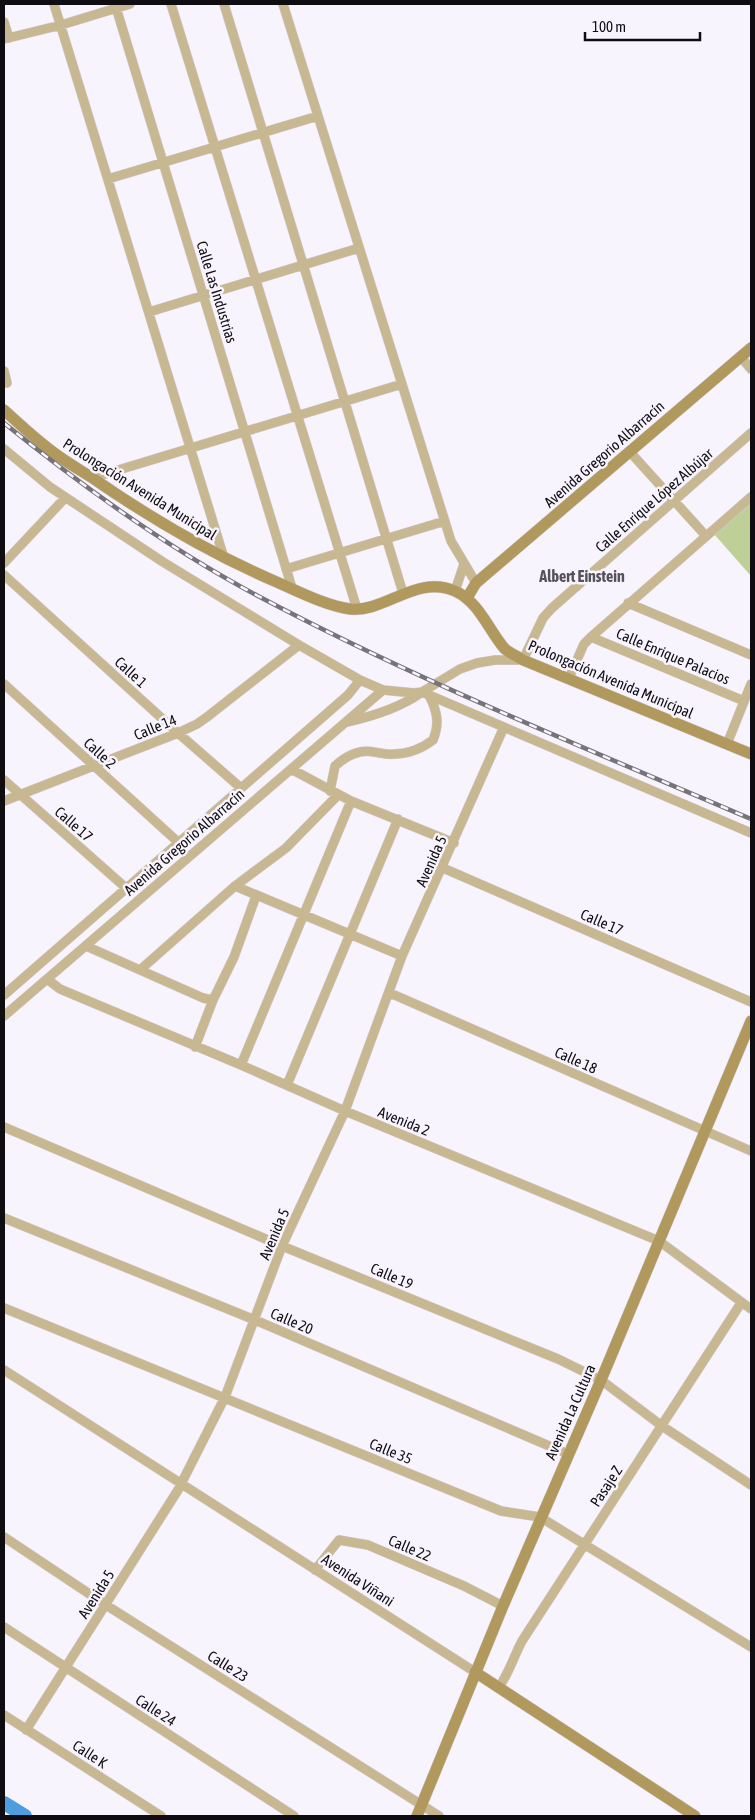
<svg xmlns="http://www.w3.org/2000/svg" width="755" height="1820" viewBox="0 0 755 1820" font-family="'Asap Condensed',sans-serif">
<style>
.green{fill:#bed097}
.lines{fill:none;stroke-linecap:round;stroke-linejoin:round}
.river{stroke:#4e9dde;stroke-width:14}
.street-casing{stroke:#d3cfd8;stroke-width:10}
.secondary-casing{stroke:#d3cfd8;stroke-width:12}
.street{stroke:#c8b891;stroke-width:9}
.secondary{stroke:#b1995d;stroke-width:11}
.rail-casing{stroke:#76737a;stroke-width:4.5}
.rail{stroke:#f8f4fe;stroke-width:2.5;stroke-dasharray:8;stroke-linecap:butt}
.labels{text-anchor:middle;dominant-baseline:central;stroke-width:5;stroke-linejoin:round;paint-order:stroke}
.street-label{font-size:15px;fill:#0f0d11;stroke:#f8f4fe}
.neighbourhood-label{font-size:16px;font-weight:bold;fill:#56525c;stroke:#f8f4fe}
</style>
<rect width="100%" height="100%" fill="#f8f4fe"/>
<path class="green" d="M751,502V576L714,534Z"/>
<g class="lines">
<path class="river" d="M4,1803L25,1816"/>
<g class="street-casing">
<path id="street" d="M54,4L224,558
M115,4L292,588
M171,4L357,609
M224,4L403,593
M283,4L451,541L476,583
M4,22L9,38
M4,39L61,25L130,4
M108,179L318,116
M149,312L359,248
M741,357L751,369
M4,371L7,383
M4,449L50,487L163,562L299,645L360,680L383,690L414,693L422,692L460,669L477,663L495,660H523L543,618L552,608L751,433
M630,452L706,536
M92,478L402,384
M4,563L65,498
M286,569L445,521
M4,575L178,733L241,788
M455,591L464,564
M628,603L751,655
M591,637L744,701
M569,678L584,644L591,637L751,497
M4,684L178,842
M347,722C374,716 400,708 422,692L751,833
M727,744L751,684
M291,769L351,801L454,843
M4,780L126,888
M330,791L335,766C346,756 359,749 374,752C381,753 387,755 394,754C409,754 421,749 433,740C440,723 437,711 429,695
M4,801L178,733L197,724L207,717L299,645
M443,868L751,1002
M235,886L402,956
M86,946L203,998L213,1000
M140,970L235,886L286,848L338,795
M47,979L60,989L241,1065L345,1111L659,1241L751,1309
M390,993L751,1151
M4,995L348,695L360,680
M4,1016L383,690
M195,1047L213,1000L234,957L256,896
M241,1065L351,801
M287,1085L398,819
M4,1127L282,1246L558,1359L601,1380L662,1426L751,1485
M4,1218L255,1320L568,1454
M4,1308L501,1511L540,1517L751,1647
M4,1370L475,1672
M4,1537L106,1605L439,1816
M315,1570L339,1540L368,1545L464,1586L503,1606
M4,1627L294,1816
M499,1687C509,1673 514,1656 522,1641L741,1303
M4,1715L161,1816
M26,1730L178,1490L225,1397L282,1246L345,1111L402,956L504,727"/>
</g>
<g class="secondary-casing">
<path id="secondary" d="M4,410C17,422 30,434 44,445C59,458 77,468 94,479C152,519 213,555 279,583C299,592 327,606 350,609C384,613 417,574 455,591C479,602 488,629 504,648C509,653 517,656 523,660L751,754
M467,598L476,583L751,348
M475,1672L695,1816
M417,1816L503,1606L601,1380L751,1021"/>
</g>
<use href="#street" class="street"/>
<use href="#secondary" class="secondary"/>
<g class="rail-casing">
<path id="rail" d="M4,423C83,487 168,548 258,596C416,680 586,748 751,819"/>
</g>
<use href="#rail" class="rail"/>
</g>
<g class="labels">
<g class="street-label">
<text transform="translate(217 292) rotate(73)">Calle Las Industrias</text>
<text transform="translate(604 454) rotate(-41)">Avenida Gregorio Albarracín</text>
<text transform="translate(140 489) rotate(32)">Prolongación Avenida Municipal</text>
<text transform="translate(654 500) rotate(-41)">Calle Enrique López Albújar</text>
<text transform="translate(673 656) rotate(23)">Calle Enrique Palacios</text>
<text transform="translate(131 672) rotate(42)">Calle 1</text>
<text transform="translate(611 679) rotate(23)">Prolongación Avenida Municipal</text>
<text transform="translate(155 727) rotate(-22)">Calle 14</text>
<text transform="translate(100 753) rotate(42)">Calle 2</text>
<text transform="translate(74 824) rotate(41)">Calle 17</text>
<text transform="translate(184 842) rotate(-41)">Avenida Gregorio Albarracín</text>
<text transform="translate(431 861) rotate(-66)">Avenida 5</text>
<text transform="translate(602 922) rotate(23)">Calle 17</text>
<text transform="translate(576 1060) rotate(24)">Calle 18</text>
<text transform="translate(404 1121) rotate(22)">Avenida 2</text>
<text transform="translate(274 1234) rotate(-67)">Avenida 5</text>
<text transform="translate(392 1276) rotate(23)">Calle 19</text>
<text transform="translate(292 1321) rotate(23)">Calle 20</text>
<text transform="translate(570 1412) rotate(-66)">Avenida La Cultura</text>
<text transform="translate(391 1451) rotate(22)">Calle 35</text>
<text transform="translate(606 1486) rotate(-57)">Pasaje Z</text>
<text transform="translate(410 1548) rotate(23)">Calle 22</text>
<text transform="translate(358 1580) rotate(33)">Avenida Viñani</text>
<text transform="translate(96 1594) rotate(-58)">Avenida 5</text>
<text transform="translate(228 1666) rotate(32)">Calle 23</text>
<text transform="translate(156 1710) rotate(33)">Calle 24</text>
<text transform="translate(90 1754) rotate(33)">Calle K</text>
</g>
<g class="neighbourhood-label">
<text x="582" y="576">Albert Einstein</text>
</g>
</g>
<rect width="755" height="1820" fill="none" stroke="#0f0d11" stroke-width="10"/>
<path d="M585 32v8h115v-8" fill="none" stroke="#0f0d11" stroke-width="2.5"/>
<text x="592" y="32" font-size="15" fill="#0f0d11" stroke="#f8f4fe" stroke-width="4" paint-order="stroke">100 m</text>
</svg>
